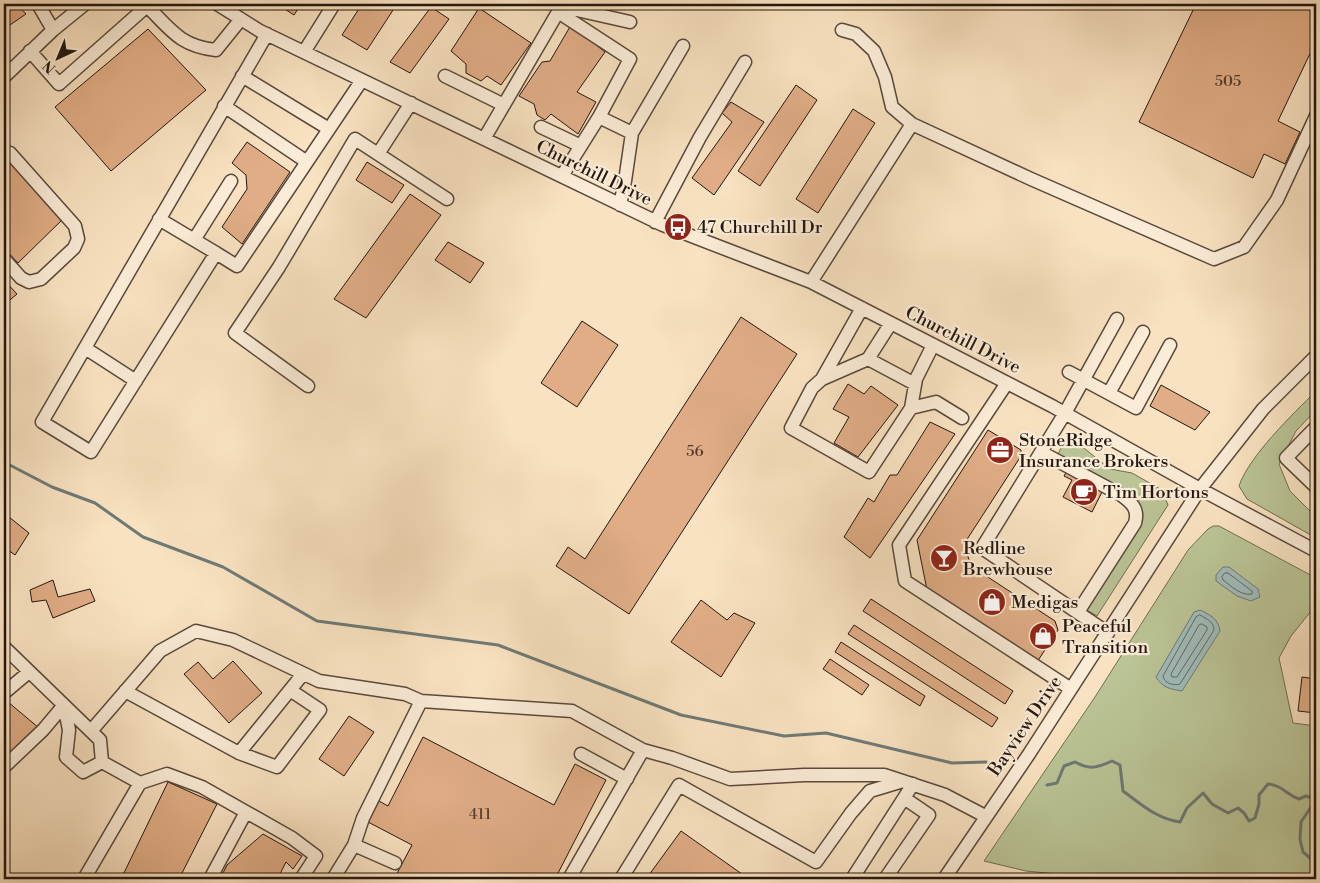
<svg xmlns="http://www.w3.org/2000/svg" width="1320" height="883" viewBox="0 0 1320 883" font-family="'Libre Bodoni',serif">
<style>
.green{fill:#bac496;stroke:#6f6d52}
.water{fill:#a0bcba;stroke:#6e7a76}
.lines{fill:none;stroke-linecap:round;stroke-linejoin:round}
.shore{stroke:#626964;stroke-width:1}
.stream{stroke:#6e7a76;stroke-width:3}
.building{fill:#e0ad86;stroke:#24160f}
.minor-casing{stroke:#59493c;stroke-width:15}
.minor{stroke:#fbecd7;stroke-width:12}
.labels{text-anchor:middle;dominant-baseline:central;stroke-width:4.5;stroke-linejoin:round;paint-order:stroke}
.number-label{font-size:15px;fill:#533c2d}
.street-label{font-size:18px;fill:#24160f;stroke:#fbecd7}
.poi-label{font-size:18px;fill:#24160f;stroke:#fbecd7;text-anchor:start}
</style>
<rect width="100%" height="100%" fill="#f9e2c1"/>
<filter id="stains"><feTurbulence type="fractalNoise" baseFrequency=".004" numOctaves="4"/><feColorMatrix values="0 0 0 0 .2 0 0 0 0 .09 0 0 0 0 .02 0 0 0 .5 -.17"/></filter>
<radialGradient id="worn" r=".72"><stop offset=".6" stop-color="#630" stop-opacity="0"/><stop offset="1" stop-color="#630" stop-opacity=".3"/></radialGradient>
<path class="green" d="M1316,391V410L1296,431L1279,464L1290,491L1316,517V538L1247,499L1239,486C1249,456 1293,414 1316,391Z
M1075,441L1110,469L1132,473L1162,490L1168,505L1097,616L1087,610L1127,543L1140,515L1058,454L1063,444Z
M1213,526H1219L1316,578V605L1291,636L1279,658L1293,723L1316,726V879H1108L1026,871L984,861L1095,697L1188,550L1208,529Z"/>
<path class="water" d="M1223,567H1229L1258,589L1260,597L1251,601L1237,596L1216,581V575Z
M1200,610C1210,615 1218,618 1220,631L1182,691C1170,689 1163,688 1156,677L1194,612Z"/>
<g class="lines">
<path class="shore" d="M1225,573H1228L1252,591V594C1241,596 1231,586 1223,580L1222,577Z
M1200,615C1207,619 1214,622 1214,630L1180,684C1173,686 1164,683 1163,676L1196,617Z
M1202,624L1207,627V630L1177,677H1172L1171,674L1199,625Z"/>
<path class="stream" d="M4,462L52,487L95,503L143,537L223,567L317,621L498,645L681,715L784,736L826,733L952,763L986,762
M1047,785L1057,783L1064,766L1075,762C1089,770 1097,768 1112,761L1120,765L1123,791C1141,804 1157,819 1180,822L1187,808L1203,793L1212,804L1228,813L1238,808L1244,813L1249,821L1255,818L1259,804V795L1268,784C1284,786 1285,794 1299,799L1306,796L1312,798L1313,804L1301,822L1300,839L1303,852L1316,863"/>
</g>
<path class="building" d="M4,4H17L26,14L4,29Z
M277,4H301L294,15Z
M362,4H397L367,50L342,35Z
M1196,4H1316V41L1278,121L1300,132L1285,164L1264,154L1253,178L1139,122Z
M431,7L449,19L410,73L390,62Z
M479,8L531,43L501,85L487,76L481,81L466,73V64L451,51Z
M571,25L605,52L577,92L596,102L578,134L551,114L545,120L537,115L534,104L519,96L542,62L550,61Z
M148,29L206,90L111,171L55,107Z
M796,85L817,100L760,186L738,171Z
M731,102L764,122L714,195L692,178L732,122L722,113Z
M853,109L875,123L818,213L796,199Z
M247,142L290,172L242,244L222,227L247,189L246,175L232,163Z
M6,159L64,218L18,263L4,248V161Z
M367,162L404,185L392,203L356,180Z
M410,194L441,215L366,318L334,299Z
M448,242L484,263L470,283L435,260Z
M4,280L17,294L4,305Z
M741,317L797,354L629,614L556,566L568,547L585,559Z
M582,321L618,345L577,407L541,383Z
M848,384L864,394L871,386L898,405L858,457L834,443L849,417L833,409Z
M1161,385L1210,412L1195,430L1150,406Z
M930,422L955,434L870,558L844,537L868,498L874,502L890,475H897Z
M988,430L1021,450V456L964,544L971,566L1055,621L1058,630L1037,662L927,590L917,540Z
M1068,469L1104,488L1092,512L1063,497L1072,480L1064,476Z
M4,513L29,533L15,555L4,547Z
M53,580L58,597L90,589L95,601L53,618L46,600L32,602L30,590Z
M871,599L1013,691L1005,704L863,611Z
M701,600L727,620L734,613L755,623L721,677L671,642Z
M854,625L998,718L992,727L848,634Z
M841,642L925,696L920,706L835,652Z
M830,659L869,685L862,695L823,669Z
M233,661L262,693L229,723L184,674L198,662L213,679Z
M1302,677L1316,679V713L1298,711Z
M8,702L39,728L4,760V707Z
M349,716L374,732L344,776L319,759Z
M423,737L554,805L575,764L606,780L555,879H394L412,845L368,822L379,801L388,806Z
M168,782L217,804L179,879H121Z
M681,831L749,879H646Z
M263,834L302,856L293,869L286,862L278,878L268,879H220L227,865Z"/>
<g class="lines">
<g class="minor-casing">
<path id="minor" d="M38,4L53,30
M217,4L260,31L663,225L811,282L1052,406L1200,489L1316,551
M558,12L568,8L630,22
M842,30L856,34L874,51L885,77L892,107L912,124L1031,179L1214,259L1244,247L1277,200L1316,116
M267,34L42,422L91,452L216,253L237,266L362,80
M30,51L59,84L147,6C171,30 180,46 216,50L241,19
M304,52L334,4
M242,76L329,129
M445,76L504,105
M4,77L53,30L85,4
M411,103L378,154L447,199
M224,106L307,162
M599,117L632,133L625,181L620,205
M541,127L581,146
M632,133L683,46
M484,139L558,12L630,59L599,117L562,176
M4,151L10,153L75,226L78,239L74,248L41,279L29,282L21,278L4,259
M159,219L216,253
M655,222L700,137L745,62
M194,240L231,181
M811,282L912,124
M891,323L868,359L822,379L812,388L791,428L869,472L911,408L916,379L933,345
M85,348L136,381
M868,359L915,384
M1069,372L1136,408L1170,345
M822,379L862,308
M1007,383L899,545L905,581L1071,689
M308,386L235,333L279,267L355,139L378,154
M1109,393L1143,332
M911,408L936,402L962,418
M1316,427L1286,458L1316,487
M1041,452L1121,495C1132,503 1139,509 1135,523L1078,612
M1108,633L982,548L1065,413L1117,319
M4,647L100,740L102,762L83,772L66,757L69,730L64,705
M125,691L239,753L303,674
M4,693L29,672
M91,731L160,651L196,631L233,640L319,681L405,694L421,701
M239,753L277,767L320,710L290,690
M581,754L627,779
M4,767L43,730L64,705
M140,783L167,774L202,787L292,838L316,856L301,879
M354,845L395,863
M84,879L140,783L102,762
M210,879L246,812
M333,879L354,845L363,818L421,701L572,711L643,750L672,758L730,779L804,775H884L945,795L985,816
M569,879L643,750
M621,879L679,785L816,862L851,813L870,791L903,781
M852,879L913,784
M885,879L929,815L904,798
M944,879L1029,754L1200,489L1263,409L1316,356"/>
</g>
<use href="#minor" class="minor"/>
</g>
<defs>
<g id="bus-disc" transform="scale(1.4375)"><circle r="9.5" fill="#8f2418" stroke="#fbecd7"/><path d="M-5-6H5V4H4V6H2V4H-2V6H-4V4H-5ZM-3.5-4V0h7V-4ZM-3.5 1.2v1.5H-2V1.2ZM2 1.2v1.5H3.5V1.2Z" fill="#fff"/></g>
<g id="office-disc" transform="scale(1.4375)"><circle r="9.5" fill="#8f2418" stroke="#fbecd7"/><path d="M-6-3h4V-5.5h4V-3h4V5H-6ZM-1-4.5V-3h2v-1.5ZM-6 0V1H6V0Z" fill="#fff"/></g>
<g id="cafe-disc" transform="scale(1.4375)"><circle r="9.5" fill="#8f2418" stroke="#fbecd7"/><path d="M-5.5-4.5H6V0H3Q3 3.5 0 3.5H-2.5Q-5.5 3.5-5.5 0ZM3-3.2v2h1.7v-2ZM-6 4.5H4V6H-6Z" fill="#fff"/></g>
<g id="bar-disc" transform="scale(1.4375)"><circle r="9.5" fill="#8f2418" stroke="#fbecd7"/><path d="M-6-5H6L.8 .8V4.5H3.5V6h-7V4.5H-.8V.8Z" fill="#fff"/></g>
<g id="shop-disc" transform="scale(1.4375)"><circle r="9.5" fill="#8f2418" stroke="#fbecd7"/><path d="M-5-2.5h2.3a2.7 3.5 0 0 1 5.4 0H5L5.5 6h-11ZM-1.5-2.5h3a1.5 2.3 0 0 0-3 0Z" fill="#fff"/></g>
</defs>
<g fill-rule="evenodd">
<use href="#bus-disc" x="678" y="227"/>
<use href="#office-disc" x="1000" y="450"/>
<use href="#cafe-disc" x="1084" y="492"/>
<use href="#bar-disc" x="944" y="558"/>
<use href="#shop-disc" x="992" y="602"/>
<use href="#shop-disc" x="1043" y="636"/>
</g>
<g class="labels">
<g class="number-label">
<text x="1228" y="81">505</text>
<text x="695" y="451">56</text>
<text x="480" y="814">411</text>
</g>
<g class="street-label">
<text transform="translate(594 173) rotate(26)">Churchill Drive</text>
<text transform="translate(963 340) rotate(27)">Churchill Drive</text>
<text transform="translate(1025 726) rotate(-56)">Bayview Drive</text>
</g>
<g class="poi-label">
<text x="697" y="227">47 Churchill Dr</text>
<text x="1019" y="440">StoneRidge<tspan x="1019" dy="21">Insurance Brokers</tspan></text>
<text x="1103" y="492">Tim Hortons</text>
<text x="963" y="548">Redline<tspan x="963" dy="21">Brewhouse</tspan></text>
<text x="1011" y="602">Medigas</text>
<text x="1062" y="626">Peaceful<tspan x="1062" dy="21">Transition</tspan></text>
</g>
</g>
<rect width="1320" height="883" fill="none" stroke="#f9e2c1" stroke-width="20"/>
<rect x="5" y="5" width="1310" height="873" fill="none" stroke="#24160f" stroke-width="2.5"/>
<rect x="10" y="10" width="1300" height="863" fill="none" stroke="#24160f"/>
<g transform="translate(58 58) rotate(224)" stroke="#fbecd7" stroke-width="4" paint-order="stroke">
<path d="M0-4L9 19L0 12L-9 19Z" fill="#24160f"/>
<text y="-8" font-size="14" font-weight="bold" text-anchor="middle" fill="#24160f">N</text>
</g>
<rect width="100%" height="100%" filter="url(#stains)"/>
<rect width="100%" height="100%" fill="url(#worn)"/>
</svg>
